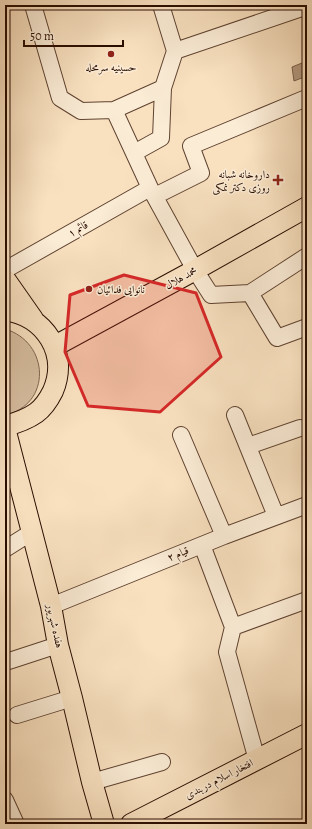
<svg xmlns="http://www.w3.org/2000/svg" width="312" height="829" viewBox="0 0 312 829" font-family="Alegreya,Amiri,serif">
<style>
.green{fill:#d6bd9f;stroke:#806550}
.water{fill:#b3997f;stroke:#7c614c}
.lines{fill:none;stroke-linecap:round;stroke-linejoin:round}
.minor-casing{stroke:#5e4230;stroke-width:18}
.major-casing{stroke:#2a0d00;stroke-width:22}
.minor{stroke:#fbecd6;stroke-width:16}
.major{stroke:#f9e1c0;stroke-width:20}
.marked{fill:#d62828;fill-opacity:0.2;stroke:#d62828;stroke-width:3;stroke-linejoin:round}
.poi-dot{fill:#8f2418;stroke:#fbecd6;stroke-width:1.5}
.labels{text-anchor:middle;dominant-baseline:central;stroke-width:3;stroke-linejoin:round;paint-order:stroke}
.poi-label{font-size:11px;fill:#2a0d00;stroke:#fbecd6}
.street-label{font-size:11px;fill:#2a0d00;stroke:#fbecd6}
</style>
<rect width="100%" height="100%" fill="#f9e1c0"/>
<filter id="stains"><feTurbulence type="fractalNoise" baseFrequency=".005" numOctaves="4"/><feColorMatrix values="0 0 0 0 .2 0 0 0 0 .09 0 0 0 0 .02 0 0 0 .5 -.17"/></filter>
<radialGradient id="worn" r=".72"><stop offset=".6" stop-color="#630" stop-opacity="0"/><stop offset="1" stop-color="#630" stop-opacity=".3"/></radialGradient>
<path class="green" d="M5,329C50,342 52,405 5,415Z"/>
<path class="water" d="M307,61V76L294,81L292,67Z"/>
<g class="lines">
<g class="minor-casing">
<path id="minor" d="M33,5L60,98L81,111L114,110L163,88
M175,51L302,8
M114,110L150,188L195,270L211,295L250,293L277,338L307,327
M134,153L161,138L163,88L175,51L161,5
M155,196L201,173L191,146L304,99
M5,270L150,188
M250,293L307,256
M235,415L276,516
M181,435L224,536
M248,446L300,428
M202,545L233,627L227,652L257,760
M5,549L32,532
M51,606L224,536L307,505
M233,627L307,600
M9,661L58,645
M17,715L72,698
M92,782L162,762
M5,800L16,824"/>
</g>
<g class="major-casing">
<path id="major" d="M5,279L33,319
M5,310C45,316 69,353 53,391C49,399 43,408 36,413C26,420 17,423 5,426
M55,346L195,270L307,207
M5,428L51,606L58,645L72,698L92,782L104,824
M131,824L307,734"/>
</g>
<use href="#minor" class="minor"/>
<use href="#major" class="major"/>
</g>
<path class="marked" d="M124,275L196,293L221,357L160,412L88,406L65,352L70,295Z"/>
<g class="poi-dot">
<circle cx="111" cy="54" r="4"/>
<path d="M276 174h4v4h4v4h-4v4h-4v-4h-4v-4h4z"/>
<circle cx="89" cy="289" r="4"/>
</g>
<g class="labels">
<g class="poi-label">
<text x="111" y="67">حسینیه سرمحله</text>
<text x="270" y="174" text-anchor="end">داروخانه شبانه<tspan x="270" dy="13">روزی دکتر نمکی</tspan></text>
<text x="97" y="289" text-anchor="start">نانوایی فدائیان</text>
</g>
<g class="street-label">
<text transform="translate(78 229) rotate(-29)">قائم ۱</text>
<text transform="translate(181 278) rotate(-29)">محمد هلال</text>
<text transform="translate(178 554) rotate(-22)">قیام ۲</text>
<text transform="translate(55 626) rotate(78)">هفده شهریور</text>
<text transform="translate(219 779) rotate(-27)">افتخار اسلام دربندی</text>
</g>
</g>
<rect width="312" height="829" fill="none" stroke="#f9e1c0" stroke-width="20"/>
<rect x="6" y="6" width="300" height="817" fill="none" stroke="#2a0d00" stroke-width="2"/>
<rect x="10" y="10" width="292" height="809" fill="none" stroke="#2a0d00"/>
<path d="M24 40v6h99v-6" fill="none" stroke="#2a0d00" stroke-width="2"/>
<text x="30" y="40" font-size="12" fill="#2a0d00" stroke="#fbecd6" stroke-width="3" paint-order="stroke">50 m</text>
<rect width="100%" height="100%" filter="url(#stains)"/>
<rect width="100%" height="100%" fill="url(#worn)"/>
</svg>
